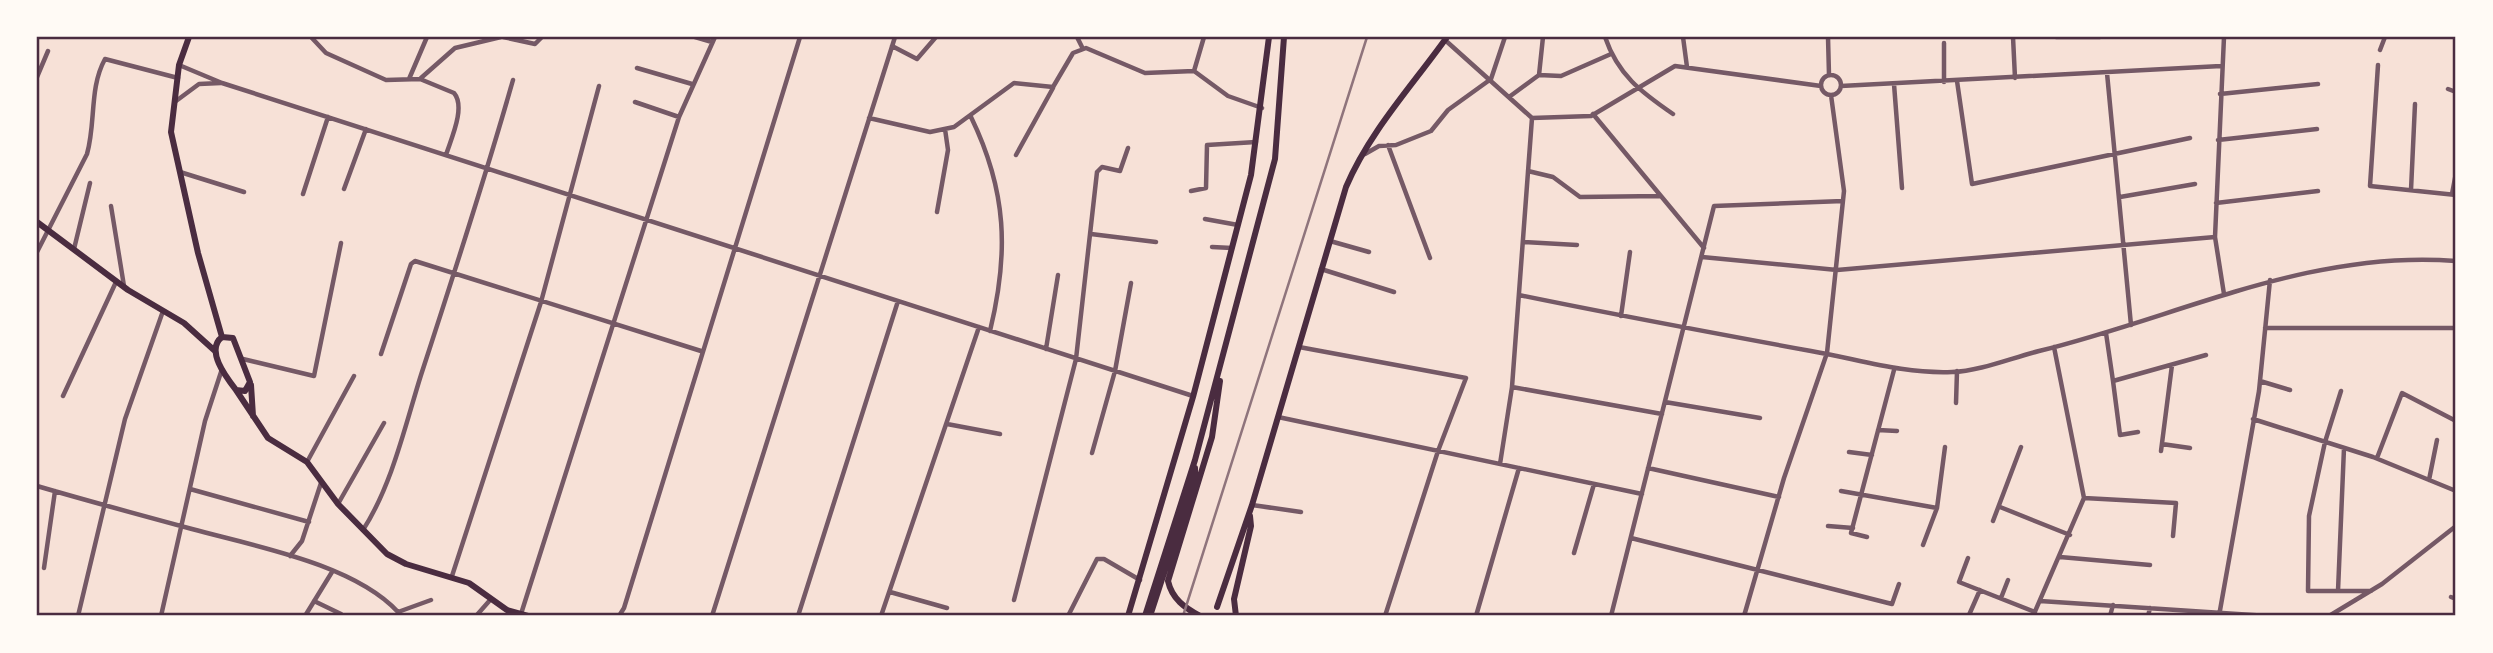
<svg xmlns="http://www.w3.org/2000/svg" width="2493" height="653" viewBox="0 0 2493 653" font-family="Poppins,sans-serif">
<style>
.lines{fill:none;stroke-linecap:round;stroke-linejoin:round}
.minor{stroke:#755966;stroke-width:4.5}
.secondary{stroke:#4a2c40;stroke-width:6}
.rail{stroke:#8f747c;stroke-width:2.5}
.neatline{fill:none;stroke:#4a2c40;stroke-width:2.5}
</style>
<rect width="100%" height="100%" fill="#f7e1d7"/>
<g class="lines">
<path class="minor" d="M311,37L326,53L386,80L420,79L454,93C466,107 451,139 446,155
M503,37L535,44L542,37
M695,37L712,42
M1077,37L1083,49
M1204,37L1194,71L1228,96L1262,108
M1605,37C1618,75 1641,92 1673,114
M1683,37L1687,67
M1828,37L1829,75
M2013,37L2015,78
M2056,37H2100
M2224,37L2215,237L2224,294
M1445,40L1532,118L1591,116L1675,66L1821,86
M1944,43V82
M892,46L917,59L936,37
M2380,50L2385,37
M179,65L222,83L1193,396
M2378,65L2370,186L2456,195
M637,68L692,84
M2107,73L2131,325
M1539,75L1543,37
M1821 85a10 10 0 1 1 20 0a10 10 0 1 1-20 0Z
M37,77L48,51
M421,78L455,48L501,37
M409,79L427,37
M1957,81L1972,184L2190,138
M1894,84L1902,188
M1841,86L2221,66
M2448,89L2456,92
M2220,94L2318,84
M1509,97L1539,75L1561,76L1611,54
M176,101L199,84L221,83
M635,102L679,117
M1593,114L1704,248
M971,117C1007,191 1009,253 990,331
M869,118L930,132L954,127L1014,83L1053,87L1073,53L1086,48L1145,73L1194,71
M2218,140L2317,129
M1388,145L1430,258
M1365,154L1379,146L1396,145L1431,131L1448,110L1491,79L1505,37
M1016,155L1053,88
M1528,171L1553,177L1580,197L1660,196
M180,172L244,192
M344,189L366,129
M2411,190L2415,104
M1191,191L1206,188L1207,145L1256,142
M303,194L328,117
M2452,194L2456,173
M2120,197L2195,184
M2216,203L2318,191
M111,206L124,286
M937,212L948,150L945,129
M1205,219L1238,225
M1091,234L1156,242
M1330,241L1369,252
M1523,242L1577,245
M1212,247L1232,248
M74,249L90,183
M37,252L87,154C96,123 89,88 105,59L178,78
M1702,257L1837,270L2215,237
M1321,269L1394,292
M1519,295C1616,315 1713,333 1811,351C1858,359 1902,374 1952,372C1980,371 2011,358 2039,351C2178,317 2310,249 2456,261
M1621,316L1630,252
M2265,328H2456
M2106,333L2113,381L2206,355
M1299,347L1466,378L1438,451L1385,616
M1046,349L1058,275
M381,354L411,264L415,261L701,351
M243,359L314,376L341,243
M2113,381L2120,435L2138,432
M2260,381L2290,390
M1512,387L1662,414
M2341,391L2325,442L2309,516L2308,591H2371
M63,396L116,282
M1665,402L1760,418
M1956,403L1957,371
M1278,417L1642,494
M2253,419L2373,457L2456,491
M947,424L1000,434
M1878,430L1897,431
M2162,444L2190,448
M2161,451L2172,365
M1849,452L1872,455
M1092,453L1115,371L1131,283
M2377,458L2402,393L2456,421
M307,462L354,376
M1500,464L1512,387L1532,118
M1648,468L1779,497
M2429,480L2437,440
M37,486C88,501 140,515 192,529C254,546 354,564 398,612L431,600
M190,489L309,522
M1841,491L1937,508
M2084,498L2176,503L2173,536
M338,504L384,423
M1252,505L1301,512
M2000,507L2070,535
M1993,521L2021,447
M1828,526L1853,528
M363,530C392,485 405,426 421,375C453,277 485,179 513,80
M1867,537L1851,533L1894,370
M1631,538L1892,604L1899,584
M1923,545L1937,508L1945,447
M1574,553L1594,484
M290,556L302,541L321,483
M2060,557L2150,565
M1968,558L1959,582L2035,612
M44,568L55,491
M452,576L541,302L599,86
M2338,591L2344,448
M890,592L947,608
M2451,597L2456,599
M2001,598L2008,580
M1014,600L1076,359L1097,172L1102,167L1120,171L1128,148
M314,601L341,614
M2040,601L2268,616
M521,614L679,117L715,37
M1969,615L1980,590
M78,616L125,419L163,311
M161,616L205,421L222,369
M305,616L332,572
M476,616L491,599
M619,616L624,608L800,37
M712,616L895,37
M798,616L898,301
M881,616L979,327
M1068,616L1097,559H1104L1140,580
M1476,616L1519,468
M1611,616L1714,206L1843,201
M1744,616L1784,478L1827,353L1844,191L1831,95
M2033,616L2084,498L2054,347
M2110,616L2113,605
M2148,616L2150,608
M2219,616L2259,391L2270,280
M2329,616L2382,584L2456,526"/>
<path class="secondary" d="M189,37L179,65L171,132L198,253L222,337
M37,222L128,290L184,323L215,351
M222,337L233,338L250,382L245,391L236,390C226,377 205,350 222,337Z
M251,385L253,416
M236,390L268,438L307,462L338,504L387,554L406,564L469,583L507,610L528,616
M1217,607L1252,505L1346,187C1370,131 1412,86 1447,37
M1128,616L1193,397L1251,175L1269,37
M1145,616L1195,460L1275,159L1284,37
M1150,616L1195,478V468
M1200,616C1185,608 1172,599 1168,581L1212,437L1220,381
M1236,616L1234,599L1251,526L1250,516"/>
<path class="rail" d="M1183,616L1367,37"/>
</g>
<rect width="2493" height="653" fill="none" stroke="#fffaf5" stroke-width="77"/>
<rect x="38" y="38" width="2416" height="576" class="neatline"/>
</svg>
